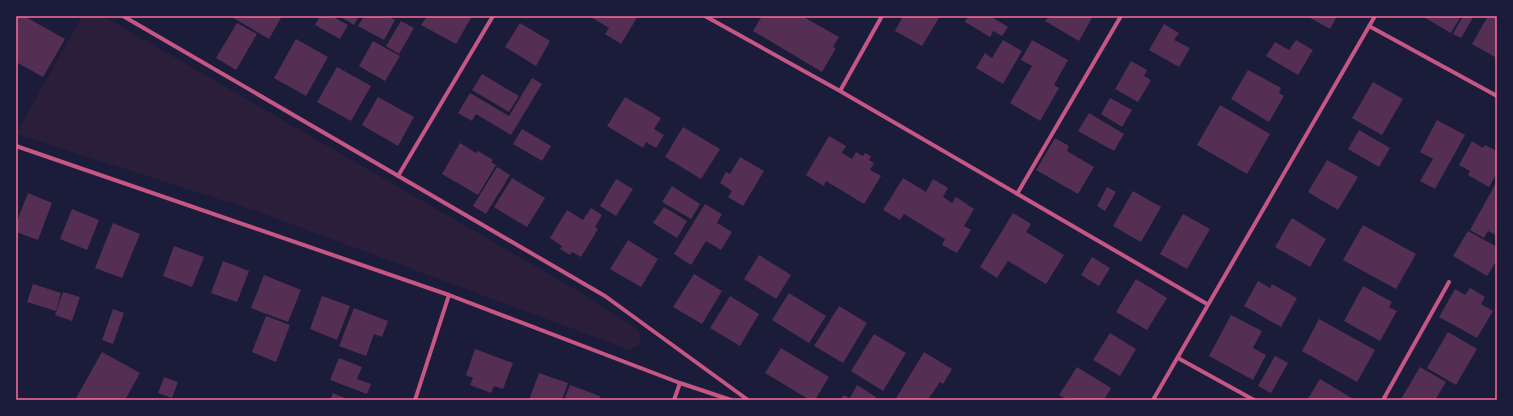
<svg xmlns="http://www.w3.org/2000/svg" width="1513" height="416" viewBox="0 0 1513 416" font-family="Rubik,sans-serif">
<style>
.green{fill:#2a1e3b}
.building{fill:#542f53}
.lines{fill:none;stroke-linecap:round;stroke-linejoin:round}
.minor{stroke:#c65784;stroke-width:4}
.neatline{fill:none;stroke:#ff6b9d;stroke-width:1.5}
</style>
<rect width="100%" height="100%" fill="#1b1b3a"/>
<path class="green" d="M82,16H103L573,288L639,330L641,344L630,350L256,211L16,134Z"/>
<path class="building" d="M16,16H24L65,39L43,77L16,62Z
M230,16H282L269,39Z
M320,16H332L348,25L340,39L315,25Z
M339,16H359L354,25Z
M364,16H388L395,20L384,40L358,26Z
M427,16H467L471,18L456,44L421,25Z
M589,16H638L621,44L605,34L609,28Z
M762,16H802L839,37L833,47L836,48L822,72L753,31Z
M903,16H940L922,46L895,31Z
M968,16H990L1008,27L1002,36L993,31L990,37L965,22Z
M1049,16H1093L1079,41L1045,21Z
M1307,16H1337L1330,29Z
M1422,16H1461L1451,33Z
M1463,16H1474L1461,38L1453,34Z
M1488,16H1497V58L1472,44Z
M401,21L414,28L399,54L386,46Z
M237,23L257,34L236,70L216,58Z
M520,23L550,41L536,66L505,47Z
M1164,24L1179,33L1174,40L1190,48L1179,67L1149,50Z
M296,39L328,57L306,96L274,78Z
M1003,40L1022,51L1003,84L976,68L985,53L992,58Z
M1032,40L1068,60L1054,85L1059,88L1040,121L1010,103L1032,66L1021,60Z
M1296,40L1313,50L1298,75L1266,56L1275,42L1289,50Z
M373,41L400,56L385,81L359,66Z
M1131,61L1147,70L1144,76L1151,80L1138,102L1115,89Z
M337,67L371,86L351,121L317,102Z
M1248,70L1281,88L1279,93L1284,96L1269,122L1231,99Z
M482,74L519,96L509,112L472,90Z
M532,78L542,84L511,135L476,114L472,121L458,113L470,93L509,116Z
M1373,82L1403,99L1382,135L1352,118Z
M378,97L414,117L398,146L362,125Z
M625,97L661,118L654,129L664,135L656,148L646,142L643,148L607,126Z
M1110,98L1132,110L1122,127L1101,114Z
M1220,105L1270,134L1247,174L1197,145Z
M1089,113L1124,134L1114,151L1078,131Z
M1437,120L1465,135L1435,189L1420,181L1433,159L1420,152Z
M683,127L720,149L701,179L665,157Z
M522,129L551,146L542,161L513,144Z
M1359,130L1390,148L1379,167L1348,149Z
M829,136L846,146L842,153L852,159L856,152L863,156L865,153L871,156L869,160L874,163L870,170L881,176L864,204L826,181L824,186L806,175Z
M1055,138L1069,146L1067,151L1094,167L1078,194L1036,170Z
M1472,141L1483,148L1485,145L1497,151V173L1489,187L1468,175L1470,171L1459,165Z
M460,143L476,153L478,151L493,160L491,162L496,165L478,195L442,174Z
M740,157L764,171L743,206L728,197L732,191L720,183L726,172L730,174Z
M1327,160L1358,177L1338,210L1308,192Z
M497,167L510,175L486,214L473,206Z
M512,178L545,198L527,227L494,207Z
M903,178L926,192L933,179L948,188L943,197L952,203L956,197L974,209L964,226L971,230L957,253L942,245L945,239L904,214L900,220L883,210Z
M616,179L633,189L616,216L600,206Z
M1497,181V234L1496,235L1488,231L1484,238L1470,230Z
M672,186L700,204L691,219L662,202Z
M1107,187L1116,192L1105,211L1097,206Z
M1133,191L1161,207L1141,242L1113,226Z
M28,193L52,203L38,240L16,232V224Z
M705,204L722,214L717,223L732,232L721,250L706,241L691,265L674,254Z
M664,207L687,221L677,238L653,223Z
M591,208L602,215L595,227L598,229L581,257L572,252L570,255L560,249L562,246L550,238L567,210L583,220Z
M72,209L99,220L87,250L60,239Z
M1013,213L1031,224L1026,232L1064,255L1046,284L1008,261L997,278L980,267Z
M1183,214L1210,229L1187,269L1160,254Z
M1292,218L1326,239L1310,267L1275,247Z
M113,223L140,234L122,278L95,268Z
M1363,225L1416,254L1396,289L1343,260Z
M1468,231L1497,247V260L1487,276L1453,256Z
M628,240L658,259L641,287L610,269Z
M174,246L204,257L192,287L163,276Z
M759,255L791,275L776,299L744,279Z
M1092,257L1110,268L1099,286L1081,275Z
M223,261L249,271L237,302L211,293Z
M694,274L722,291L702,324L673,307Z
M264,275L301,290L288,322L251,308Z
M1136,279L1167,298L1147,330L1116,312Z
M1258,281L1270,288L1272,284L1297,298L1281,327L1244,306Z
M33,284L61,293L56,311L27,302Z
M1363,286L1392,302L1389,307L1397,311L1380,341L1344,321Z
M1470,288L1485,297L1481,304L1493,311L1477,338L1439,317L1455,289L1465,295Z
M63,292L80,297L72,321L55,315Z
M789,293L826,316L809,343L772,320Z
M322,296L350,306L337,340L310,329Z
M730,296L759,314L740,346L710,328Z
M839,306L867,323L843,363L814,346Z
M354,308L388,321L382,337L374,334L366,356L339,346Z
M113,309L124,313L113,344L102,340Z
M1231,315L1262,331L1253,348L1266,355L1253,380L1209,356Z
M266,316L290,325L276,362L252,352Z
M1319,319L1375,350L1357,382L1302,351Z
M1448,332L1477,349L1456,385L1427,368Z
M1110,333L1136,349L1120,376L1093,360Z
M874,334L906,353L883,391L851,371Z
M781,348L829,377L815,400H810L765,373Z
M475,349L513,363L503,389L494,386L491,393L470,385L473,378L466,375Z
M102,352L140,373L125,400H75Z
M924,352L952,369L943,384L940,382L929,398L932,400H895Z
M1275,356L1288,363L1271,393L1258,386Z
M339,358L362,367L357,379L371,384L367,394L330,380Z
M1077,367L1111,388L1104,400H1068L1059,395Z
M1420,367L1446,382L1435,400H1403L1401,399Z
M539,373L568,383L562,400H529Z
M164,377L178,382L172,398L158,393Z
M1320,379L1355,400H1307Z
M570,385L600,396L599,400H564Z
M857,385L876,397L875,400H840L844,395L850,398Z
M333,393L350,400H330Z"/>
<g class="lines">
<path class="minor" d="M123,16L605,296L748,400
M705,16L840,91L1207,304
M1369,26L1497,96
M840,91L882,16
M16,146L449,295L680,383L731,400
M398,176L493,16
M1017,194L1121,16
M1178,358L1254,400
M415,400L449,295
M674,400L680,383
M1153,400L1375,16
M1383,400L1449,282"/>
</g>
<rect width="1513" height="416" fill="none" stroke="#1b1b3a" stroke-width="34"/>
<rect x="17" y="17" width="1479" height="382" class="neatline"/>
</svg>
